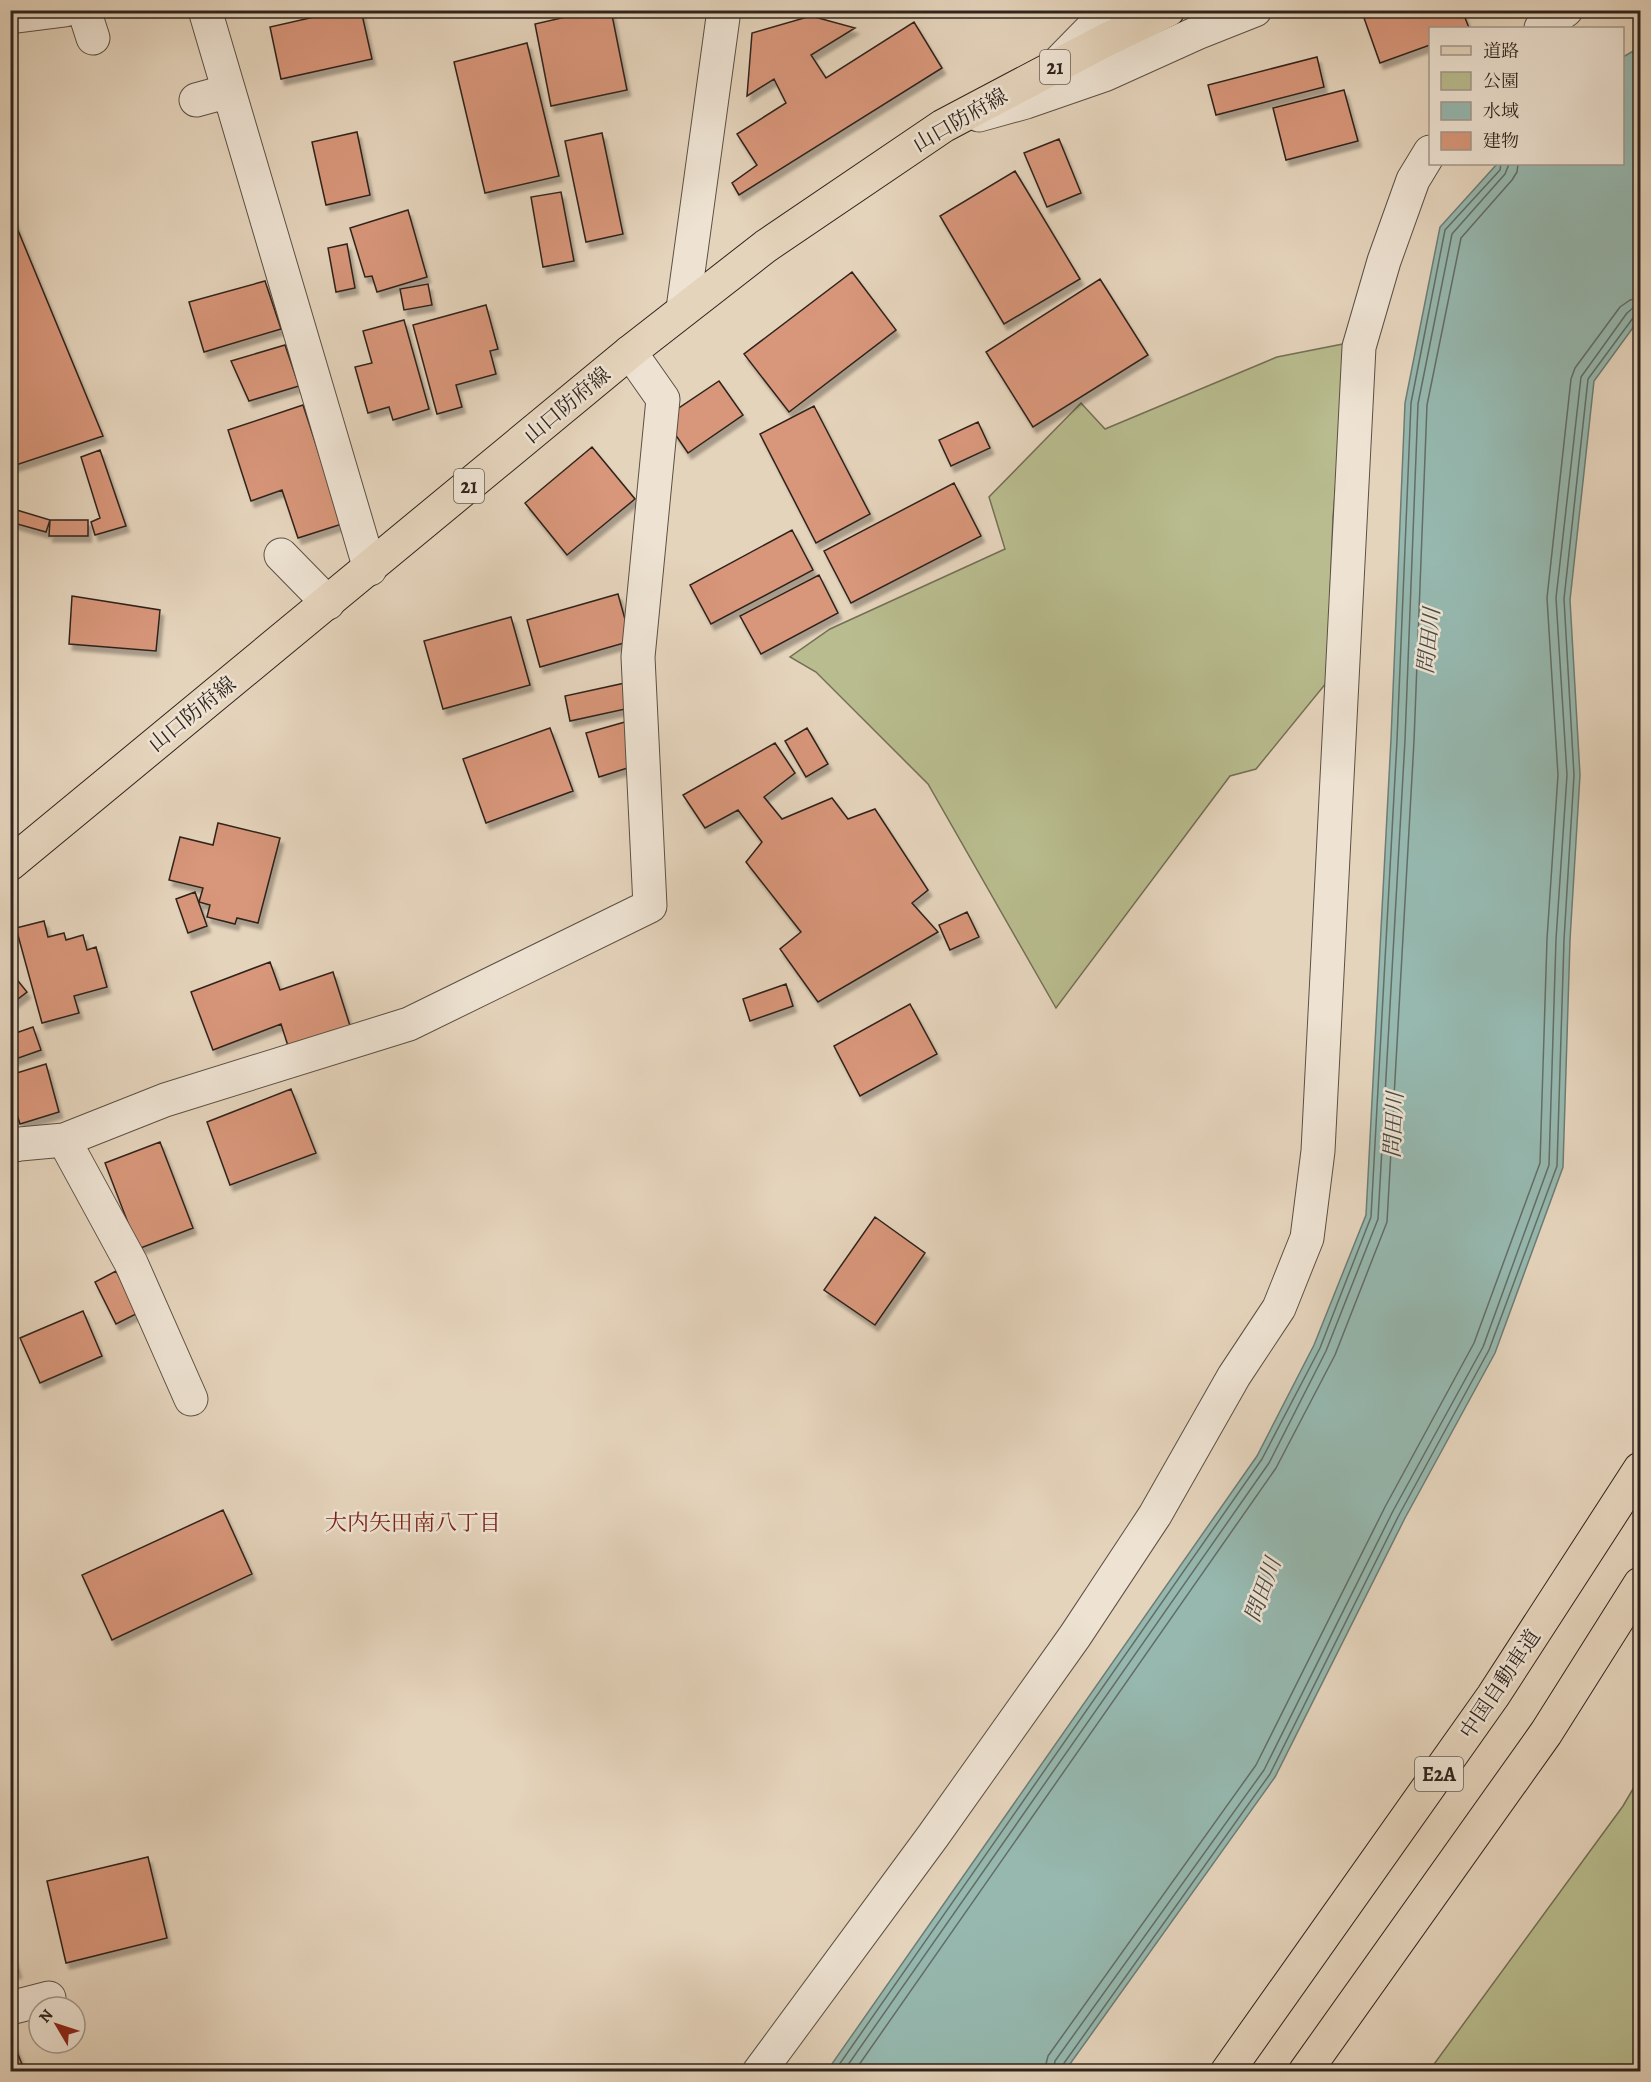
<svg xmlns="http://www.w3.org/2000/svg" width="1651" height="2082" viewBox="0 0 1651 2082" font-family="Alegreya,'Noto Serif JP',serif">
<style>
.green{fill:#b8bc8e;stroke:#747056;stroke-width:1.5}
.water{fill:#96b8af;stroke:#6d7d75;stroke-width:1.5}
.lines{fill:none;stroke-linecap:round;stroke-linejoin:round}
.shore{stroke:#626e66;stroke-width:1.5}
.building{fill:#d8967a;stroke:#2f241d;stroke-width:1.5;filter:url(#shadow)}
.minor-casing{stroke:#5c5045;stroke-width:35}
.major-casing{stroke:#2f241d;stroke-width:35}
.highway-casing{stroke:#2f241d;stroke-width:35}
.minor{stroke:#eee3d3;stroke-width:33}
.major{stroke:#e5d4bc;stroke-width:33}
.highway{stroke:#e5d4bc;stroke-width:33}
.labels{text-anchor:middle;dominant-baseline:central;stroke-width:5;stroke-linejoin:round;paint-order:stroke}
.shield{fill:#eee3d3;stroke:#685d54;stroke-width:1.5}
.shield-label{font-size:20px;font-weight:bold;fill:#2f241d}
.street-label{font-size:21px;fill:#2f241d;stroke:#eee3d3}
.water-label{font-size:22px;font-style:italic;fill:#494942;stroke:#eee3d3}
.neighbourhood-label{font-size:22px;fill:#7a1f14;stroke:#eee3d3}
</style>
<defs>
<filter id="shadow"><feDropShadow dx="3.5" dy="6" stdDeviation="1.5" flood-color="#0004"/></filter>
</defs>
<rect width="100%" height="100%" fill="#e5d4bc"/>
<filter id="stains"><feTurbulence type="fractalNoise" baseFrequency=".00333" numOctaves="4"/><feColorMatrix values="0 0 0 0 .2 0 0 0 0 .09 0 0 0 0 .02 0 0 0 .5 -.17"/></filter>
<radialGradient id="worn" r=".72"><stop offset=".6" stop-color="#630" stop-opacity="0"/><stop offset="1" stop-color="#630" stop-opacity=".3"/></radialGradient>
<path class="green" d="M1348,343L1333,517L1327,682L1256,769L1230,776L1056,1008L928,784L816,672L790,657L830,629L1005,549L989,497L1081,403L1105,429L1277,357Z
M1640,1777V2071H1429L1623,1806Z"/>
<path class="water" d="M1640,47V318L1594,381L1570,600L1580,775L1570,940L1563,1167L1495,1353L1405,1518L1275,1777L1065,2071H827L1257,1456L1314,1345L1366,1215L1391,739L1405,403L1440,227L1497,164H1622L1623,57Z"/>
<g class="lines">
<path class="shore" d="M834,2072L1262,1459L1320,1348L1371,1217L1397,740L1411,403L1445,230L1500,170L1501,164
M843,2072L1269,1463L1326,1351L1378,1219L1405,740L1418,404L1452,234L1505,174L1509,164
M854,2072L1276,1468L1335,1355L1387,1222L1414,741L1427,405L1461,238L1512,180L1517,172L1518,164
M1044,2072L1048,2056L1256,1765L1385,1507L1474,1343L1540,1163L1547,939L1558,775L1547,598L1571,379L1575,368L1620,307L1630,300L1640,298
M1053,2072L1055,2061L1264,1770L1393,1511L1483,1347L1549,1165L1556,939L1567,775L1556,598L1581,377L1627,313L1633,308L1640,307
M1060,2072L1062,2066L1270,1774L1399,1515L1489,1350L1557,1166L1564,940L1574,775L1564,599L1588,379L1633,318L1640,315"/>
</g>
<path class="building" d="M345,10H361L372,59L281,79L270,27Z
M596,10H611L627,90L551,106L535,24Z
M1385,10H1462L1469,28H1430V45L1380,63L1364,18Z
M811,16L855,28L811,55L826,78L914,22L942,68L739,195L732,183L757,165L737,134L786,103L774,79L747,96L752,33Z
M527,43L559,176L485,193L454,62Z
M1317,57L1324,87L1216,115L1208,85Z
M1344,90L1358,141L1286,160L1273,108Z
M357,132L370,195L326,205L312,142Z
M602,133L623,234L586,242L565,141Z
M1059,139L1081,193L1047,207L1024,153Z
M1015,171L1080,279L1004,324L940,216Z
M561,192L574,261L543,267L531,197Z
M408,210L427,277L377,292L372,276L365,277L350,228Z
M10,211L103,436L10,467Z
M347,244L355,288L336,292L328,248Z
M852,272L896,330L789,412L744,354Z
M1100,279L1148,355L1033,427L986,352Z
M265,281L281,329L204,352L189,302Z
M428,284L432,305L404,310L400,289Z
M486,305L498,349L490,351L496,374L456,385L462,407L437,414L413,325Z
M404,320L429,409L393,420L389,407L368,413L355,367L372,363L363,331Z
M285,345L299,386L249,401L231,361Z
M719,381L743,415L688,453L664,418Z
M303,405L342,524L298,538L282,490L251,501L228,430Z
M814,406L870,514L816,543L760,434Z
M978,422L990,448L951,466L939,440Z
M592,447L635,499L567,555L525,503Z
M100,450L126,526L95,535L91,522L100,518L81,457Z
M954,483L981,536L851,603L824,551Z
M10,508L50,520L46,532L10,522Z
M50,520H88V536H49Z
M792,530L813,570L711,624L690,585Z
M819,575L838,613L761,654L740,616Z
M618,594L631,641L540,667L527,620Z
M72,596L160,610L156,651L69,644Z
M511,617L530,685L443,709L424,641Z
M625,683L630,708L570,721L565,696Z
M625,722L637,765L599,777L586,733Z
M550,728L573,791L486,823L463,759Z
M807,728L828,764L806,777L785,741Z
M775,743L795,773L764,797L782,819L832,798L848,819L875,809L928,890L912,903L938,932L818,1002L780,949L801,932L746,862L762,842L738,810L705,828L683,795Z
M218,823L280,838L258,923L237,918L235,924L207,917L210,905L199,902L203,888L169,880L180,837L213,845Z
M195,892L207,926L188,933L176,899Z
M967,912L979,937L950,950L939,925Z
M44,921L48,937L64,933L66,940L83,935L87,950L96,947L107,987L74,996L79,1013L42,1023L16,928Z
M270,962L280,990L333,972L351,1029L289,1049L281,1024L213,1050L191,992Z
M10,971L27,992L10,1005Z
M786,984L793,1006L750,1021L743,999Z
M910,1004L937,1054L860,1096L834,1046Z
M33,1027L41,1050L10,1061V1035Z
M46,1064L59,1112L20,1124L10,1093V1075Z
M291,1089L316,1153L230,1185L207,1122Z
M160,1142L193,1228L138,1249L105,1163Z
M875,1217L925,1253L875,1325L824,1290Z
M116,1271L138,1313L116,1324L95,1282Z
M83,1311L102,1356L40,1383L20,1338Z
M223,1510L252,1574L112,1640L82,1575Z
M148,1857L167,1938L66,1963L47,1881Z
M10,1947L18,1972L10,1974Z
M10,2034L25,2072H10Z"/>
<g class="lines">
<g class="minor-casing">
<path id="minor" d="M84,10L93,38
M205,10L370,569
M10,17L65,10
M1541,28L1566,10
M1060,61L1110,10
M196,100L229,91
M979,115L1026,102L1104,75L1197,33L1255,10
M683,309L724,10
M281,555L328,603
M64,1140L165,1100L409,1024L650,906L638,657L663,399L630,352
M10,1146L20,1144L64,1140L131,1263L191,1399
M10,2008L49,1998
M759,2072L933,1836L1075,1636L1155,1515L1234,1376L1279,1308L1307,1238L1318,1151L1359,347L1384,261L1413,180L1430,152"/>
</g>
<g class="major-casing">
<path id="major" d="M10,864L630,352L766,246L943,126L1102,42L1168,10"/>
</g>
<g class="highway-casing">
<path id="highway" d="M1227,2072L1493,1696L1640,1469
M1305,2072L1546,1733L1640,1584"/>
</g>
<use href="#minor" class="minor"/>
<use href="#major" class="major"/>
<use href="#highway" class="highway"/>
</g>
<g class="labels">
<g class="shield">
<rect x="1040" y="50" width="30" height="34" rx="4.5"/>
<rect x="454" y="469" width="30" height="34" rx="4.5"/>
<rect x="1415" y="1757" width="48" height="34" rx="4.5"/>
</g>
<g class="shield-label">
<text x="1055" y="67">21</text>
<text x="469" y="486">21</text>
<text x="1439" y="1774">E2A</text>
</g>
<g class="street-label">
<text transform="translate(960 120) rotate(-30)">山口防府線</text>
<text transform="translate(567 405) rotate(-40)">山口防府線</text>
<text transform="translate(192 714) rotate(-39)">山口防府線</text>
<text transform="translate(1500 1684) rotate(-56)">中国自動車道</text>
</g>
<g class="water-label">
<text transform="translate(1429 641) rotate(-84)">問田川</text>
<text transform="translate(1394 1125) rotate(-87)">問田川</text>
<text transform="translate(1263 1590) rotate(-70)">問田川</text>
</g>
<g class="neighbourhood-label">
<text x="413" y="1523">大内矢田南八丁目</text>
</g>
</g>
<rect width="1651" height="2082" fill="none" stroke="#e5d4bc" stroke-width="36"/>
<rect x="12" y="12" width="1627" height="2058" fill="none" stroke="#2f241d" stroke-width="3"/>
<rect x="18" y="18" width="1615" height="2046" fill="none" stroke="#2f241d" stroke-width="1.5"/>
<rect x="1429" y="27" width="195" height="138" fill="#eee3d3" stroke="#a2978a" stroke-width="1.5"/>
<rect x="1441" y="46" width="30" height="9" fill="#e5d4bc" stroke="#a2978a" stroke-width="1.5"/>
<text x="1483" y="57" font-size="18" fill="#2f241d">道路</text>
<rect x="1441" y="72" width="30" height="18" fill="#b8bc8e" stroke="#a2978a" stroke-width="1.5"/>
<text x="1483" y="87" font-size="18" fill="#2f241d">公園</text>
<rect x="1441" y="102" width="30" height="18" fill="#96b8af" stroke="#a2978a" stroke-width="1.5"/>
<text x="1483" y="117" font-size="18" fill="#2f241d">水域</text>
<rect x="1441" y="132" width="30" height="18" fill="#d8967a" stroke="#a2978a" stroke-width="1.5"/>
<text x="1483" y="147" font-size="18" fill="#2f241d">建物</text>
<g transform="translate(57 2025) rotate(309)"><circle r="28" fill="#eee3d3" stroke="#a2978a" stroke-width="1.5"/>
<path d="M0-4.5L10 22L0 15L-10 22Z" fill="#8f2418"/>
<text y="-9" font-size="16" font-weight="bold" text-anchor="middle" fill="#2f241d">N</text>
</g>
<rect width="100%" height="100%" filter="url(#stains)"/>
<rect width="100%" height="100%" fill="url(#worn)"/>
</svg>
